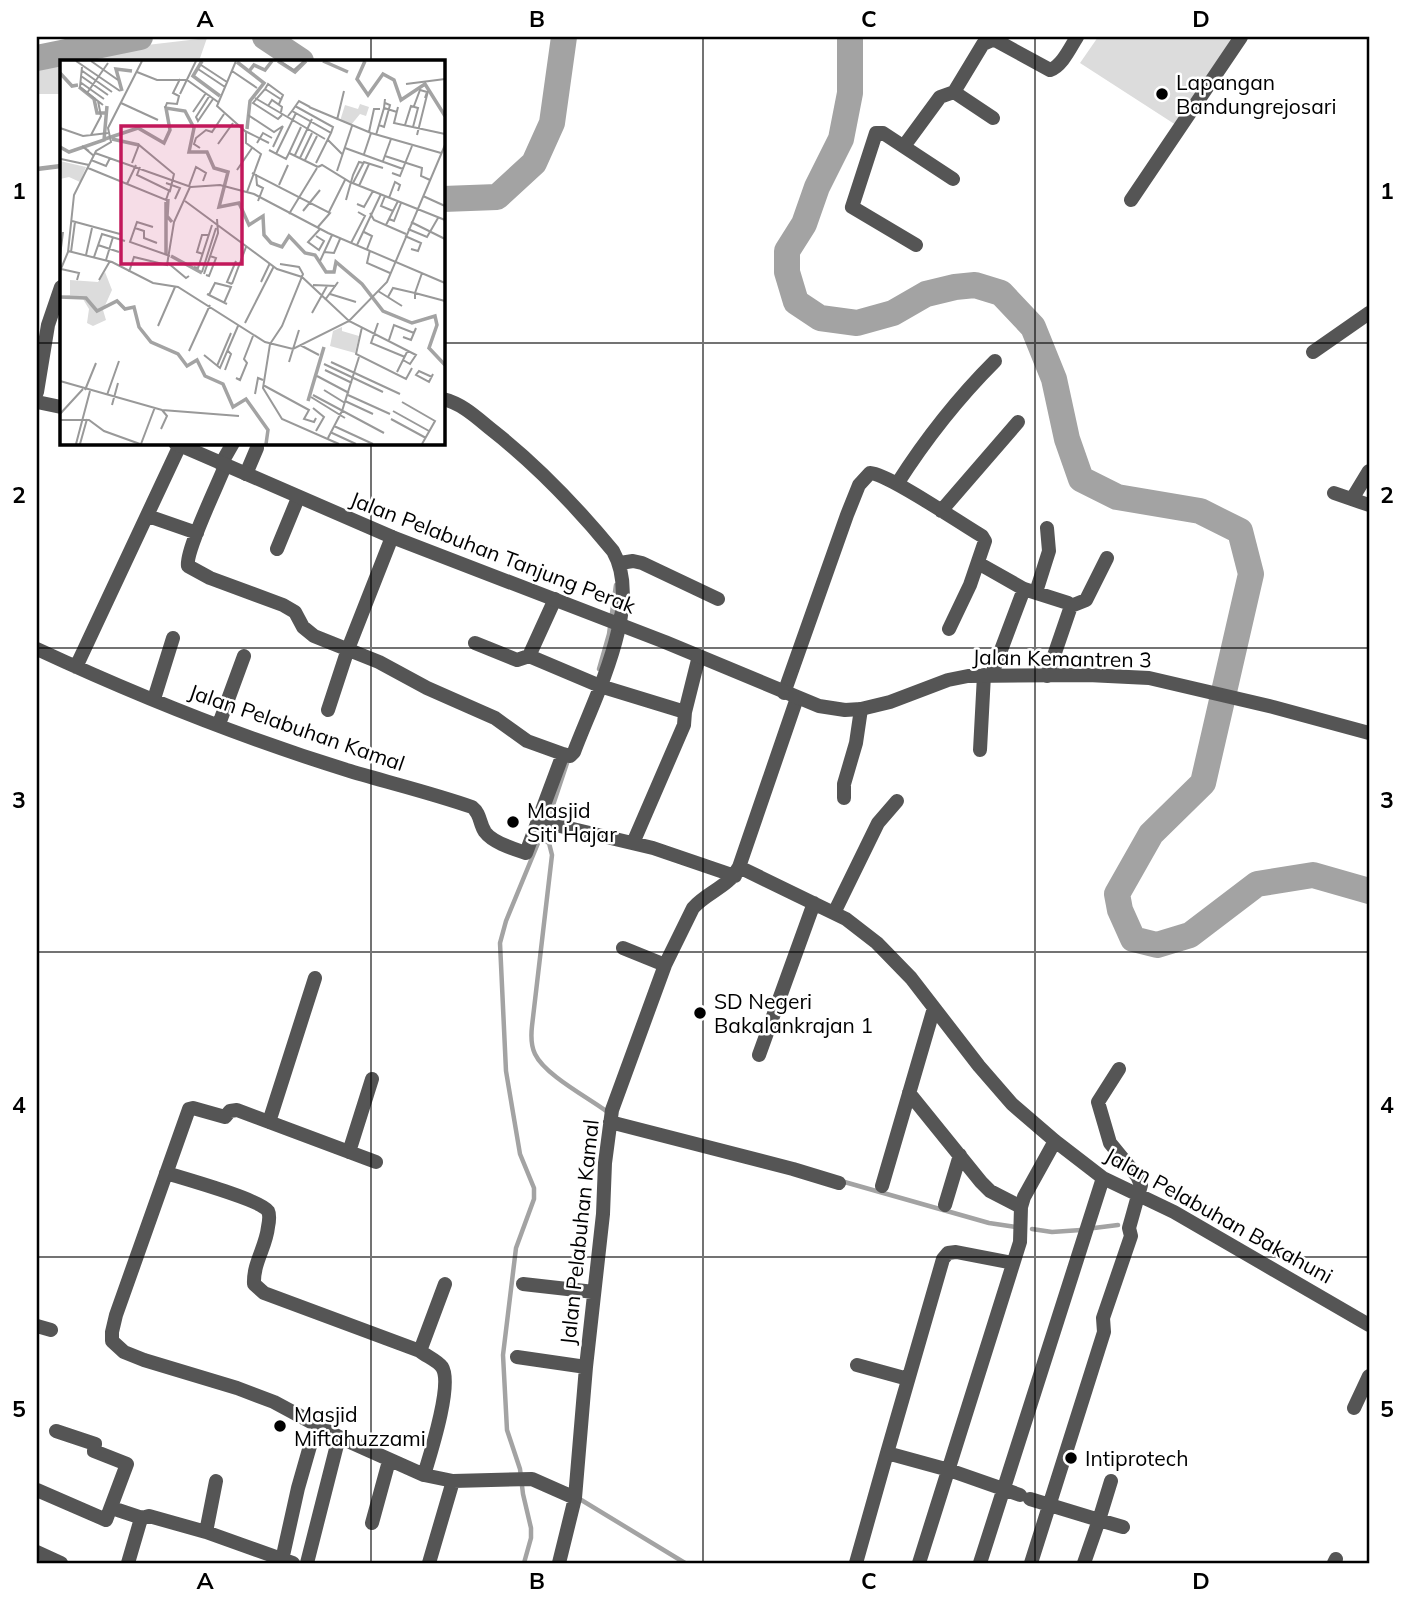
<svg xmlns="http://www.w3.org/2000/svg" width="1406" height="1600" viewBox="0 0 1406 1600" font-family="Mulish,sans-serif">
<style>
.green{fill:#dcdcdc}
.lines{fill:none;stroke-linecap:round;stroke-linejoin:round}
.stream{stroke:#a3a3a3;stroke-width:4.5}
.river{stroke:#a3a3a3;stroke-width:26}
.minor{stroke:#555;stroke-width:14}
.tertiary{stroke:#555;stroke-width:14}
.grid{fill:none;stroke:#000;stroke-width:2;stroke-opacity:0.55}
.poi-dot{fill:#000;stroke:#fff;stroke-width:2.5}
.labels{text-anchor:middle;dominant-baseline:central;stroke-width:5;stroke-linejoin:round;paint-order:stroke}
.poi-label{font-size:21px;fill:#000;stroke:#fff;text-anchor:start}
.street-label{font-size:21px;fill:#000;stroke:#fff}
.inset-river{fill:none;stroke:#a3a3a3;stroke-width:3.5}
.inset-road{fill:none;stroke:#999;stroke-width:2}
.view{fill:#c2185b;fill-opacity:0.15;stroke:#c2185b;stroke-width:3.5}
.inset-edge{fill:none;stroke:#000;stroke-width:3.5}
.neatline{fill:none;stroke:#000;stroke-width:2.5}
.grid-label{font-size:23px;text-anchor:middle;font-weight:bold;fill:#000}
</style>
<rect width="100%" height="100%" fill="#fff"/>
<path class="green" d="M1098,37H1233L1176,125L1080,63Z
M207,38L199,61H76L147,45Z
M61,65V94H37V70Z"/>
<g class="lines">
<path class="stream" d="M37,169L61,166
M599,669L609,634L616,585
M541,839L549,843L552,855L532,1026C531,1035 531,1046 535,1054C545,1075 587,1097 606,1111
M841,1181L989,1223L1016,1227
M1094,1228L1118,1225
M1032,1229L1052,1232L1081,1230
M578,1498L685,1563
M524,1563L531,1538V1528L523,1494L520,1469L507,1430L503,1355L516,1248L534,1199V1188L520,1154L506,1071L500,943L506,921L550,814L568,760"/>
<path class="river" d="M265,37L301,61
M850,37V93L841,139L817,187L804,224L787,251V272L796,302L820,318L857,323L893,313L926,294L955,287L975,285L1001,293L1033,327L1054,379L1067,439L1081,479L1117,497L1200,511L1240,531L1251,574L1203,783L1151,834L1117,894L1120,910L1133,939L1157,945L1190,935L1257,884L1313,875L1369,891
M37,58L140,37
M443,199L497,197L534,163L552,123L564,37"/>
<path class="minor" d="M954,92L993,118
M904,146L940,97L954,92L983,44L992,40L997,41L1050,70C1062,66 1070,48 1077,37
M1131,200L1241,37
M916,245L852,207L876,133H883L953,179
M1313,352L1369,313
M37,392L48,325L61,287
M221,464L233,443
M225,466C218,484 185,552 188,566L210,578L283,605L295,612L303,627L314,636L379,662L427,688L495,718L527,741L563,754
M246,474L257,448
M897,484C925,440 958,398 995,361
M1334,493L1369,505
M1352,499L1369,471
M941,511L1018,422
M148,516L197,533
M277,549L298,498
M620,563L633,561L642,563L718,599
M978,563L1024,589L1068,603L1071,606L1047,676
M1036,592L1049,551L1047,528
M1071,606L1086,600L1107,558
M475,643L517,660L529,656L555,599
M37,649C138,696 243,738 350,771C390,783 432,793 472,807C481,814 479,823 485,832C493,843 514,849 526,853L563,754L570,756L574,752C594,698 644,605 613,551C576,506 538,466 492,430C476,417 463,404 443,399
M529,656L600,686L685,712L684,725L633,843
M76,667L180,445
M992,674L1024,589
M784,693L847,515L859,485L870,473C889,474 961,524 982,536L985,541L970,585L949,629
M154,699L173,638
M328,710L348,649L392,537
M685,712L699,656
M219,724L244,656
M980,750L984,675
M844,798V784L856,743L861,709
M539,821L653,848L735,876
M739,867L846,919L877,943L911,978L979,1066L1012,1104L1055,1141L1103,1178L1174,1212L1369,1325
M834,913L878,823L897,801
M623,948L665,965
M759,1055L814,903
M909,1093L981,1182L990,1191L1021,1207
M269,1122L315,978
M610,1122L793,1169L839,1183
M349,1152L372,1079
M376,1162L237,1110L230,1111L225,1117L193,1108L189,1109L116,1315L112,1332V1341L124,1352L144,1360L237,1388L274,1402L339,1437L424,1475L453,1481L532,1479L575,1498
M166,1173C182,1178 261,1200 268,1211C270,1215 269,1222 268,1227C266,1247 253,1263 254,1284L264,1293L420,1351C426,1356 438,1361 442,1367C453,1384 430,1455 424,1475
M882,1186L934,1008
M945,1205L960,1155
M1013,1263L956,1252L948,1253L943,1259L887,1453L949,1470L1020,1495
M523,1284L594,1292
M37,1326L51,1330
M420,1351L445,1284
M517,1357L586,1367
M857,1365L908,1379
M1354,1408L1369,1376
M1111,1481L1099,1520L1123,1527
M37,1490L106,1520L127,1464L94,1451L95,1444L56,1431
M1030,1499L1099,1520L1084,1563
M112,1508L142,1518
M372,1523L389,1461
M206,1532L216,1481
M37,1552L61,1563
M282,1560L298,1488L316,1425
M128,1563L140,1522L142,1518L149,1516L206,1532L293,1563
M307,1563L339,1437
M429,1563L453,1481
M559,1563L575,1498L586,1367L603,1214L605,1163L612,1110L665,965L693,908C707,892 729,887 739,867L797,698
M856,1563L887,1453
M919,1563L1020,1242L1021,1207L1024,1197L1055,1141
M980,1563L1103,1178
M1031,1563L1104,1332L1103,1318L1131,1236L1129,1228L1141,1185L1137,1176L1110,1143L1098,1102L1119,1069
M1334,1563L1336,1559"/>
<path class="tertiary" d="M37,402L61,407
M175,443L392,537L665,642L819,706L845,710L861,709L890,702L948,680L968,676L1088,675L1149,678L1273,707L1369,733"/>
</g>
<path class="grid" d="M371,37V61M703,37V1563M1035,37V1563M37,343H61M443,343H1369M371,443V1563M37,648H1369M37,952H1369M37,1257H1369"/>
<g class="poi-dot">
<circle cx="1162" cy="94" r="7"/>
<circle cx="513" cy="822" r="7"/>
<circle cx="700" cy="1013" r="7"/>
<circle cx="280" cy="1426" r="7"/>
<circle cx="1071" cy="1458" r="7"/>
</g>
<g class="labels">
<g class="poi-label">
<text x="1176" y="82">Lapangan<tspan x="1176" dy="24">Bandungrejosari</tspan></text>
<text x="527" y="810">Masjid<tspan x="527" dy="24">Siti Hajar</tspan></text>
<text x="714" y="1001">SD Negeri<tspan x="714" dy="24">Bakalankrajan 1</tspan></text>
<text x="294" y="1414">Masjid<tspan x="294" dy="24">Miftahuzzami</tspan></text>
<text x="1085" y="1458">Intiprotech</text>
</g>
<g class="street-label">
<text transform="translate(493 552) rotate(21)">Jalan Pelabuhan Tanjung Perak</text>
<text transform="translate(1062 658) rotate(1)">Jalan Kemantren 3</text>
<text transform="translate(297 727) rotate(19)">Jalan Pelabuhan Kamal</text>
<text transform="translate(1219 1215) rotate(29)">Jalan Pelabuhan Bakahuni</text>
<text transform="translate(579 1232) rotate(-84)">Jalan Pelabuhan Kamal</text>
</g>
</g>
<g transform="translate(60 60)">
<rect width="385" height="385" fill="#fff"/>
<path d="M300,44L309,47L306,56L300,54L291,65L280,61L285,45L298,49ZM0,101L26,107L20,122L9,117L0,119ZM45,212L52,230L43,250L46,260L33,266L27,263L29,249L23,239L0,236L10,235V220L38,222ZM282,267V271L299,276L295,293L270,286L273,271Z" fill="#dcdcdc"/>
<path class="inset-river" d="M142,1L133,16L160,36M218,1L235,12L246,1M263,1L288,12M305,1L297,19L308,35L323,14L334,20L341,40L365,24L385,56M177,2L204,23L190,41L187,69M190,10L194,5L205,10L212,1M0,13L12,26L18,25M19,27L34,39L37,53H45M62,31L56,9L72,11M45,79L78,68L104,83L110,70L106,48L125,51L134,68L129,92H147L154,108L168,112L159,147L179,143L189,165L203,156L204,175L211,183L222,187L229,176L245,193L255,195L266,212H274L276,202L302,224L323,251L352,263L375,256L377,265L369,288L385,305M52,79L79,85M0,87L9,92L44,80L47,46M108,139L107,156L112,162M106,194V142M111,196L142,213M0,237L26,238L37,251L57,241L65,249L74,247L79,267L91,282L118,294L127,306L137,300L145,316L163,324L173,347L186,339L208,370L206,384M248,341L264,287"/>
<path class="inset-road" d="M16,1L60,31M31,1L58,20M176,1L157,46L186,72V83L201,94L187,132M220,1L234,10L244,1M141,5L167,22M22,7L20,27L43,45M138,9L165,27M21,10L52,32M172,11L197,28M77,12L97,20H127L158,42M21,16L48,35M20,22L44,39M346,24L385,19M205,29L208,24L223,35L219,44M27,33L48,3M120,34L136,1M150,35L136,57L138,61L153,39M195,38L265,79M325,39L324,48L337,52M222,40L205,29L193,43L218,59L222,55M61,43L98,60M208,46L212,40L222,47L221,52M235,46L273,67L271,73M354,46L360,30L367,32L365,38M249,47L311,73L381,93M338,47L334,63L385,74M105,48L107,43L117,44L119,36L113,33L120,19M232,51L239,41L250,47M133,52L146,33M188,55L214,72L223,66M228,56L232,51L271,73L256,103M277,60L284,31M319,65L324,67L330,45L325,43M345,65L351,46L358,48L353,67M241,67L229,93L258,107M0,68L23,76L48,73M185,71L209,83M309,72L314,49H320M31,75L41,56L38,41M316,75L324,48M357,75L368,31M268,80L283,95M197,83L203,73L212,78M158,84L173,63M213,87L223,66M140,88L134,84L136,78L146,70L152,72L164,54M285,88L343,109M209,90L226,99L229,93M29,91L22,86L34,96M35,93L131,127L160,125L194,134L268,173L385,223M216,94L236,53M304,94L311,73M235,95L252,59M325,96L362,108L361,116L370,120M240,98L252,73M1,99L29,105M31,100L46,106L50,98M245,100L257,76M323,101L331,79M72,103L79,85L114,114L110,131L77,115L80,107M258,107L262,105L290,122L385,160M28,108L106,140L109,131M177,110L192,88M277,111L292,66M192,113L270,153L257,168M332,113L340,116L352,86M196,114L197,125L203,128L198,141M106,123L120,128L115,139M293,123L304,102L323,108M67,124L76,105M219,125L228,105M129,126L136,107L146,113L143,121M299,126L309,104M325,136L321,146L333,151M363,136L385,146M329,138L335,122L340,125L338,131M286,140L293,115L299,102L303,103M125,141L217,209L242,217L289,261L356,295L350,304L343,300M297,144L304,147L313,131M243,151L260,130M269,152L285,120M310,153L314,160L346,174M229,154L257,108M329,159L334,161L341,143M12,161L60,174M351,162L385,179M326,165L338,141M93,167L77,162L70,182L110,196M75,168L84,171V178L97,183M348,169L367,177L378,158M304,172L312,176L307,189M256,176L264,181L259,190L248,182L260,169M345,176L361,183L358,191L351,189M291,183L305,156L298,152M38,185L59,192M297,185L321,134M310,190L307,203L330,213M8,191L52,202L93,223L118,227L205,282L233,289L289,261L327,222L385,85M11,192L15,162M264,192L274,193L280,179M143,194L137,192L142,175H148M26,195L32,168M0,196L3,172M34,197L42,174L65,181M46,200L53,177M260,201L272,175M108,203L126,218L129,216M220,204L239,207L243,214L222,266L210,284L203,328L222,359L279,384M134,207L138,208L152,165M1,209L19,213L17,220M0,211L8,192L14,135L36,91L51,82L48,68L82,1M69,212L74,197L107,205L114,162L130,127M142,212L156,168M362,213L355,233L385,241M144,214L158,173L157,159M146,215L149,216L156,198L150,196M39,220L50,201M201,222L210,203M172,224L186,187M172,224L167,222L176,201M253,225L276,226M318,231L342,246M147,234L167,244M270,234L296,242M149,235L155,223L171,227L164,243M328,237L333,228L355,233V239M265,240L278,222M252,253L267,226M185,263L214,206M318,263L311,283L345,297M98,266L115,227M302,267L296,294L346,319L352,308M343,277L351,280L356,268M329,280L334,265L354,273M240,285L259,295M129,291L150,245M144,295L160,308L178,266M229,302L239,270M271,302L340,334M264,304L323,332M157,306L171,273M165,310L171,294L168,291M265,310L292,323M337,312L348,290M257,316L289,333M372,317L359,311L356,315L369,322L373,314M176,318L180,320L187,303L184,299L193,276M0,321L102,350L179,356M203,325L249,350L244,359L254,362L256,358M25,330L36,303M264,330L285,343M195,334L198,318L203,320M47,335L59,301M253,335L324,373M288,335L330,354M251,337L285,358M285,341L313,354M342,342L375,361L362,384M52,345L58,323M253,348L264,357L256,371M333,351L369,371M0,354L23,329M331,359L366,378M0,360H29L44,371L80,384M274,366L313,384M101,369L107,356L102,350M270,372L296,384M268,378L282,351L299,297M16,384L30,331M20,384L27,359M81,384L95,347"/>
<path class="view" d="M61,66H182V204H61Z"/>
<rect width="385" height="385" class="inset-edge"/>
</g>
<rect width="1406" height="1600" fill="none" stroke="#ffffff" stroke-width="77"/>
<rect x="38" y="38" width="1330" height="1524" class="neatline"/>
<g class="grid-label">
<text x="205" y="27">A</text>
<text x="537" y="27">B</text>
<text x="869" y="27">C</text>
<text x="1201" y="27">D</text>
<text x="19" y="199">1</text>
<text x="1387" y="199">1</text>
<text x="19" y="503">2</text>
<text x="1387" y="503">2</text>
<text x="19" y="808">3</text>
<text x="1387" y="808">3</text>
<text x="19" y="1113">4</text>
<text x="1387" y="1113">4</text>
<text x="19" y="1417">5</text>
<text x="1387" y="1417">5</text>
<text x="205" y="1589">A</text>
<text x="537" y="1589">B</text>
<text x="869" y="1589">C</text>
<text x="1201" y="1589">D</text>
</g>
</svg>
